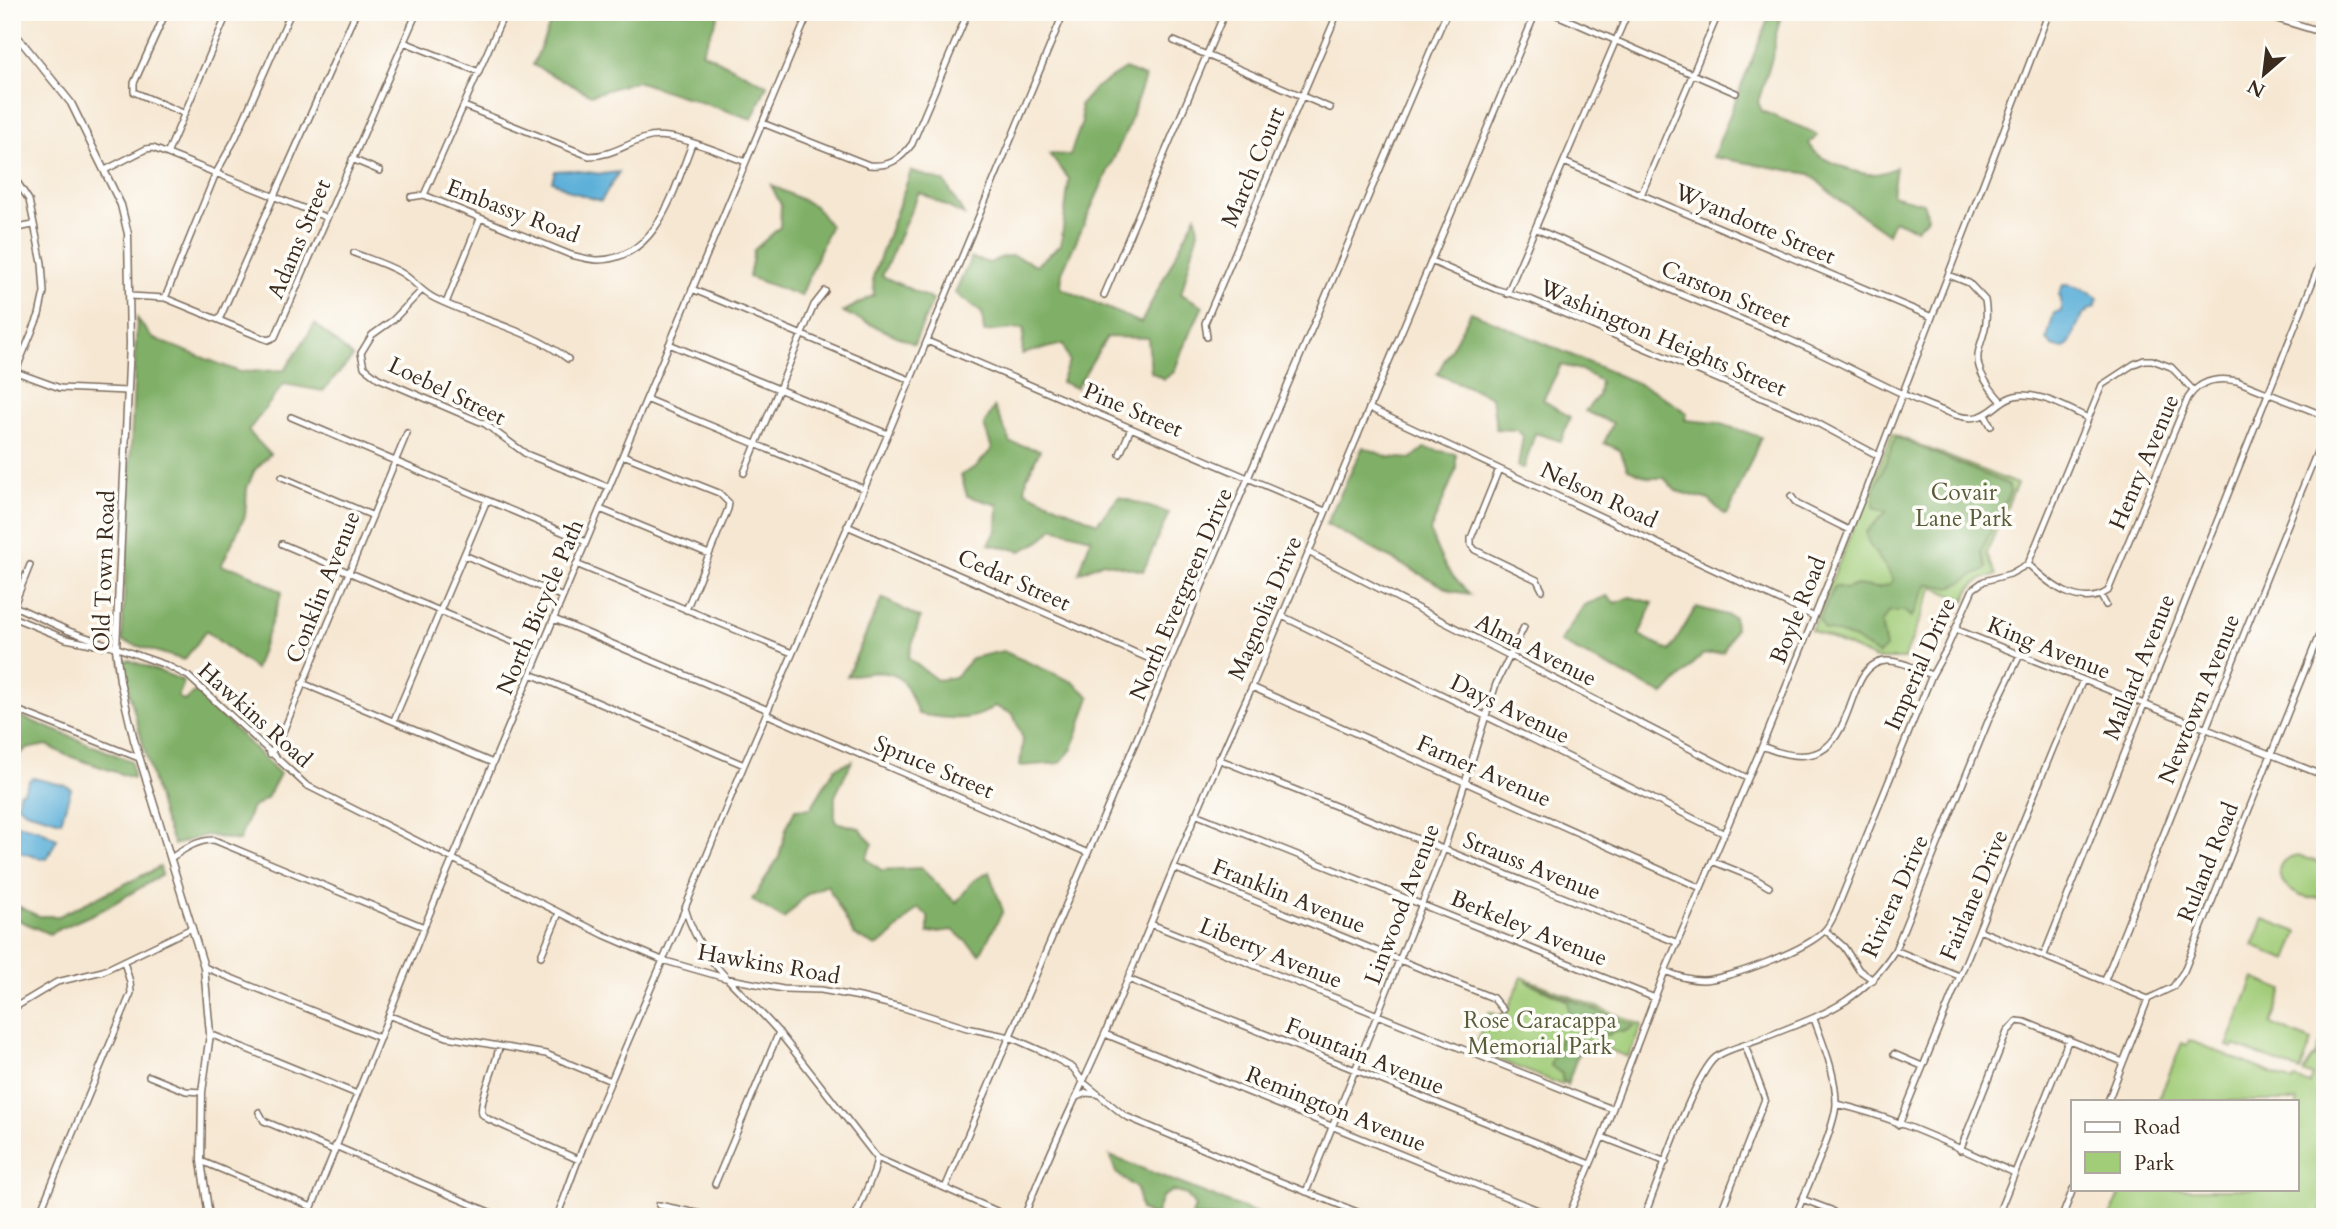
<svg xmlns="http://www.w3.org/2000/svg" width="2337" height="1229" viewBox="0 0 2337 1229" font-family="Cardo,serif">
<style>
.green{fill:#a1cc78;stroke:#6e7b4b;stroke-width:2}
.forest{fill:#80b068;stroke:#5e6d43;stroke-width:2}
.water{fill:#5db0d9;stroke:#4c6d7c;stroke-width:2}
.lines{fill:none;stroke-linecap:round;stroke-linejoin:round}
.minor-casing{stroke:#7c6c5d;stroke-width:8}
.major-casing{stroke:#7c6c5d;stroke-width:9}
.minor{stroke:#fff;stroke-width:5}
.major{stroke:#fff;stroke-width:6}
.labels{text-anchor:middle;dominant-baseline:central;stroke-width:7;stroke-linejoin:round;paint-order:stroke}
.street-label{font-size:23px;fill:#3b2a1e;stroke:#fdfcf7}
.park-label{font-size:23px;fill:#5a5b39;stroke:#fdfcf7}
</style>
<rect width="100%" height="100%" fill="#fdfcf7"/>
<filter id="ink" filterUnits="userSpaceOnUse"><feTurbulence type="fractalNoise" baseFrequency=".0143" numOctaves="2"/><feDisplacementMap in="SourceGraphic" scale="14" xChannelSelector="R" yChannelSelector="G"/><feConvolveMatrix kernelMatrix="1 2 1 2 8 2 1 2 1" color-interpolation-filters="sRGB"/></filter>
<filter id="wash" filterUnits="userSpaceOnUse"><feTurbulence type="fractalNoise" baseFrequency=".00686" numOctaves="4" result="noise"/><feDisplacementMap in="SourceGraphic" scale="28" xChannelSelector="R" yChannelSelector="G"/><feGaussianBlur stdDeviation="1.57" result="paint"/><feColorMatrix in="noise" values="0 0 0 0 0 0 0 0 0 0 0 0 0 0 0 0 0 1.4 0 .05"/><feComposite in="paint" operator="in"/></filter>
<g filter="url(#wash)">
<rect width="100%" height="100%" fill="#f6e7d2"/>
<path class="green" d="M1892,434L2017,484L1986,553L1996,575C1979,579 1971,584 1965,601L1933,587L1904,659H1876L1811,630Z
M2298,855L2325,865L2324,896C2295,909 2255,863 2298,855Z
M2264,919L2298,932L2287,960L2253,946Z
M1522,977L1642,1025L1628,1057L1580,1039L1562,1085L1474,1050L1489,1012L1498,1015L1506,1013Z
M2254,978L2283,990L2271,1024L2312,1041L2300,1071L2234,1045L2233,1048L2227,1046Z
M2325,1031V1199L2318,1217H2110L2122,1189H2297V1101H2158L2182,1043L2187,1045L2189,1040L2293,1082L2295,1079L2310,1084L2313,1076L2303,1072L2313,1058H2315Z"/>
<path class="forest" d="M555,12H720L702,52L767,85L752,119L636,81L591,95L533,65Z
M1771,12H1782L1775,38L1774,52L1758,102L1762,111L1813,132L1818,136L1809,143C1815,155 1824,159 1836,164C1857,174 1875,179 1896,167L1892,195L1923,203L1928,217L1916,229L1894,220L1888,234L1834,196L1810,174L1713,157Z
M1125,69L1145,77L1128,127L1062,272L1061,288L1141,323L1196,215L1198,231L1181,294L1203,306L1183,348L1174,372L1164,379L1151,372L1148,338L1107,337L1076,388L1061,382L1069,361L1063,344L1022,354L1024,328L984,332L982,313L955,293L971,258L990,263C1009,251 1017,256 1036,265L1061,245L1069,179L1049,154L1070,155L1082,122L1080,105L1095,88Z
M911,171L945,182L964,215L919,192L882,276L933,300L914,344L843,312L874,295L873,277Z
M771,185L815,206L830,226L801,296L749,277L754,250L780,227L781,205Z
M1471,312L1655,391L1687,413L1685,420L1718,423L1761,437L1729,512L1725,515L1709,500L1676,491L1664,478H1650L1628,469L1620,450L1604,443L1613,423L1585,411L1598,396L1600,381L1581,370L1561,365L1543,400L1570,417L1561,441L1535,433L1524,468L1518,467L1523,436L1517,430L1496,429L1493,404L1490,396L1437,374Z
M137,318L152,338L240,372L285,370L315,324L353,357L323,391L284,384L248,431L270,454L254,471L247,488L245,516L221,566L240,569L282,592L255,669L206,631L184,660L122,641Z
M994,407L1011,443L1040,450L1027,477L1025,491L1097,523L1119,497L1169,513L1143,571L1103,562L1079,573L1091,538L1053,528L1039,542L1021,551L989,544L997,530L998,505L967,496L961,475L976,467L992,449L984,425Z
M1896,437L2005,483L2009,486L2010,492L1981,552L1987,568L1951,588L1929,584C1920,593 1920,607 1911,617L1904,611H1890L1881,623L1886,648L1878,655L1855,639L1824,629L1819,620L1835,586L1846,589L1857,585L1877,588L1890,584L1893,580C1886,562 1867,550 1866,532L1887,511L1874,507V490Z
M1363,447L1388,457L1411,459L1424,448L1456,454V470L1430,531C1441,562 1446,571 1470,594L1452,591L1326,524Z
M1607,596L1615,603L1630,597L1653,603L1639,635L1670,651L1696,607L1734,617L1735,629L1723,652L1702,655L1664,695L1560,642L1584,605Z
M882,598L920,618L908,658L937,680L955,677L972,658L1003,651L1073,682L1090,697L1072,749L1060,763L1020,766L1023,739L1013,714L994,706C975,724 942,718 918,714C902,668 893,669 847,676Z
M129,660L182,680L183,685L178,697L185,701L196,691L280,774L267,798L251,809L239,841L206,835L174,845L163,818L122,666L121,661Z
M12,713L131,761L133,778L66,755L47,745L26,749L12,761Z
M852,761L835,796V822L859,828L873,844L866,858L881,870L921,868L956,903L973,881L989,872L1003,911L980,954L953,930L928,933V916L918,908C903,921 894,937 876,946L854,935L827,885L806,895L784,919L752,900L779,857L786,829L795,809L811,808L835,768Z
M160,867L162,875L104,909L49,934L12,917V903L38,916H59Z
M1526,981L1635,1026L1623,1032L1613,1031L1609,1035L1590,1032L1569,1020L1568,1001Z
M1561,1036L1567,1038L1580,1037L1581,1046L1567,1085L1562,1079V1074L1550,1065Z
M1110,1156L1266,1217H1191L1195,1207L1187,1195L1172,1191L1162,1197L1155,1217L1141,1210L1137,1189L1116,1173Z"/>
<path class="water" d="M571,170L602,174L619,172L601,201L572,192L552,181L555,171Z
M2063,285C2073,284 2090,292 2098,298L2095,307C2072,316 2080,338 2063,349L2052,346L2047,339L2054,313L2061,312V299L2059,295Z
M33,778L67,786L71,789L61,821L26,811L17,805L19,793L24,790L30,779Z
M13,823L38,829L57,839L47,859C33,858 26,853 12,850Z"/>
</g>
<g filter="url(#ink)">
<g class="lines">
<g class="minor-casing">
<path id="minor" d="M166,12L134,83V92L183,113
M1550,12L1736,93
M1174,41L1330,108
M404,42L479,72
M12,49L20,42
M464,106L589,156C611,156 626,144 646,138C672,130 720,153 746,162
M762,123L869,165C889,167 900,160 912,144L968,12
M168,152L228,12
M352,159L380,171
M1564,162L1932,317
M105,170L146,149L153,148L325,217
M12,174L29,200L42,263L44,292L39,315L12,380
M424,195L571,255C579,257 589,260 598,260C658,259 674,189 692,144
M1641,195L1719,12
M411,197L424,195L505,12
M12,229L33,225
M1536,229C1579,247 1620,267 1662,286C1711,308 1761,326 1810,349C1858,371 1904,398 1955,415C1993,427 1994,395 2023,395C2045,395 2069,409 2088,418
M354,253C369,259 386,264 400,272C413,279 420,291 434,298C478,320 529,329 568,359
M1431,261L1495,289L1532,300L1802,415L1877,455
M1949,275L1969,283L1985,300C1994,350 1954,349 2002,402
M692,289L910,380
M421,291L393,320L372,335L361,353L364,367L378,378L485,424L526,454L608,487
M1507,294L1628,12
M1104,295L1225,12
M130,296L165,298L260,337L268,340L275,337L417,12
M165,298L216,173L235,139L291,12
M446,303L480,219
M219,320L356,12
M1207,337L1205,323L1338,12
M927,341L1325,511
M669,344L888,434
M16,372L60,388L127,391
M646,399L864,489
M1369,408L1813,616
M1985,415L1991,426
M291,417L586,542
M1120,454L1131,428
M623,455L719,493L729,503L728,509L686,610
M1499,469L1471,538V545L1475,550L1537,580L1542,590
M744,473L814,305L825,291
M282,477L371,515
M1791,496L1797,504L1849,530
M600,509L709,554
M847,526L1168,667
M282,544L539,653
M1308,552L1747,778
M464,555L563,597
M576,564L792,653
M2028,564C2048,583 2079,610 2108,591L2188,398C2200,380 2217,377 2237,381L2325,416
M2101,596L2106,605
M12,605L69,631L166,665L188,676L306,785L604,935L662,960L725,978L783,989L821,990L860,997L904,1008L967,1028L1010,1037L1044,1052L1073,1068L1083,1082L1125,1116L1279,1181L1370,1217
M12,610L30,565
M1282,616L1723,833
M12,617L66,639L102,646
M554,619L768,710
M1955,629L2325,776
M531,674L744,765
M302,683L493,763
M1252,687L1701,888
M12,708L139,758
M766,714L1088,853
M394,720L487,500
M1762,746C1867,791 1834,664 1886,661C1901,660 1918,670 1932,675
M270,754L278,744L407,433
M1218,759L1678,943
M1195,814L1655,998
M171,858C184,849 197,840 214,840L424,927
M1712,861L1754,878L1769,887
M1174,868L1493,998L1503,1010
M1151,924L1612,1109
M1825,930L1844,947L1859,970L1873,980
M1979,930L2148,999
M1895,950L1959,976
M2044,955L2325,251
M541,956L559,913
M204,967L380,1038
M1665,971C1677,976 1689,980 1702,980C1727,980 1809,949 1825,930C1830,925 1833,917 1836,911L1932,675L1946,650L1973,589L1984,581L2010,574L2028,564L2102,385L2134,364L2144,360H2152L2171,367L2193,390
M1128,979L1590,1164
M2105,980L2325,432
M2148,999L2173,987L2184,971L2325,620
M12,1009L57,982L103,971L192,928
M390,1016L447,1037L546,1054L611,1081
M210,1034L357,1094
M1105,1034L1555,1217
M499,1046C497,1065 478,1101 482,1114L488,1119L579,1160
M1894,1054L1922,1066
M149,1076L186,1091L202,1092
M1077,1097L1086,1093L1098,1094
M2108,1101L2148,999
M1836,1104C1897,1117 1957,1148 2015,1173
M259,1112L264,1121L333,1150
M1899,1125L2054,746L2083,680
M1602,1137L1666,1162
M335,1146L501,1217
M1960,1150L2007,1032L2017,1021L2025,1022L2123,1062
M877,1158L1010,1217
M201,1161L312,1207
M715,1184L779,1032
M945,1188L1447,12
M1306,1192L1444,849L1496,684L1524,627
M1802,1199L1831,1210L1839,1217
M659,1205L715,1217
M38,1217L131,993L130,982L124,962
M308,1217L424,927L809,12
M557,1217L586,1139L685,909
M855,1217L874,1172L877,1158C845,1117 814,1076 781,1035C745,991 701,966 685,908L744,765L888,434L1064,12
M1024,1217C1048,1153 1079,1093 1106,1031C1155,916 1199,800 1252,687L1536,12
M1568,1217L1602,1137L1665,971L1762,746L1864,494L2049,12
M1644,1217C1657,1185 1694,1074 1716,1057C1729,1048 1747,1045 1761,1039C1819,1015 1859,1006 1895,950L1989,719L2020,655
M1719,1217L1765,1099L1745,1045
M1795,1217C1805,1192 1835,1128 1836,1104C1836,1074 1824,1046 1814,1019
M1997,1217L2069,1039
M2062,1217L2073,1189"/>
</g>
<g class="major-casing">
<path id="major" d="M2256,12L2325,33
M12,30L71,103L121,205L128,234L130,344L116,649L120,681L134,740L204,967L210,1034L202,1092L201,1161L209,1217"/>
</g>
<use href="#minor" class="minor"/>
<use href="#major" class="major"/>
</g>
</g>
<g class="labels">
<g class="street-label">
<text transform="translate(1253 167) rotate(-67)">March Court</text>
<text transform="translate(513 211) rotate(21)">Embassy Road</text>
<text transform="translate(1755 224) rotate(23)">Wyandotte Street</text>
<text transform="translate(299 239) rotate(-67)">Adams Street</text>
<text transform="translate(1726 294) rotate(23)">Carston Street</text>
<text transform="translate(1663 338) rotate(23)">Washington Heights Street</text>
<text transform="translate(447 391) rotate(26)">Loebel Street</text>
<text transform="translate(1133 410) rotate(23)">Pine Street</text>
<text transform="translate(2144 462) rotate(-67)">Henry Avenue</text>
<text transform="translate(1599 495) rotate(25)">Nelson Road</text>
<text transform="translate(104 571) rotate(-88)">Old Town Road</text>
<text transform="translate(1014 580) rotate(24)">Cedar Street</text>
<text transform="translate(323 587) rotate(-68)">Conklin Avenue</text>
<text transform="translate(1181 594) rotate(-67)">North Evergreen Drive</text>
<text transform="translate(540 607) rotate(-67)">North Bicycle Path</text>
<text transform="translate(1265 608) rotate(-67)">Magnolia Drive</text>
<text transform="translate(1798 610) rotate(-68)">Boyle Road</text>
<text transform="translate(2049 648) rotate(22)">King Avenue</text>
<text transform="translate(1536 650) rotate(27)">Alma Avenue</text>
<text transform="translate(1920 664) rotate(-66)">Imperial Drive</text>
<text transform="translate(2139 667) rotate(-68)">Mallard Avenue</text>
<text transform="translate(2199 699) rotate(-68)">Newtown Avenue</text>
<text transform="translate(1510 709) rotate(26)">Days Avenue</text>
<text transform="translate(255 715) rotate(42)">Hawkins Road</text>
<text transform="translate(934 767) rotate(23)">Spruce Street</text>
<text transform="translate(1484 771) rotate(24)">Farner Avenue</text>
<text transform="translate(2208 862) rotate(-68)">Ruland Road</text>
<text transform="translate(1532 866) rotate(22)">Strauss Avenue</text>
<text transform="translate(1974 895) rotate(-67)">Fairlane Drive</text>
<text transform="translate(1289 896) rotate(22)">Franklin Avenue</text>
<text transform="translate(1895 896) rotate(-66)">Riviera Drive</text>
<text transform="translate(1402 904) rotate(-69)">Linwood Avenue</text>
<text transform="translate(1529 928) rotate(22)">Berkeley Avenue</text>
<text transform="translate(1271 953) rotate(22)">Liberty Avenue</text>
<text transform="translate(769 964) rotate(10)">Hawkins Road</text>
<text transform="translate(1365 1056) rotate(22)">Fountain Avenue</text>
<text transform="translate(1336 1109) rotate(22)">Remington Avenue</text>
</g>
<g class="park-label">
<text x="1964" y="492">Covair<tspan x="1964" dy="26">Lane Park</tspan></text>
<text x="1540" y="1020">Rose Caracappa<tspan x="1540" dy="26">Memorial Park</tspan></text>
</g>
</g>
<rect width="2337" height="1229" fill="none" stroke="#fdfcf7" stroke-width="42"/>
<rect x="2071" y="1100" width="228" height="91" fill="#fdfcf7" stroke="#afa8a0" stroke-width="2"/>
<rect x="2085" y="1122" width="35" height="10" fill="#ffffff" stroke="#afa8a0" stroke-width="2"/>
<text x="2134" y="1134" font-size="21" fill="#3b2a1e">Road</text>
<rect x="2085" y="1152" width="35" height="21" fill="#a1cc78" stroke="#afa8a0" stroke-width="2"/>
<text x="2134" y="1170" font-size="21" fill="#3b2a1e">Park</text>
<g transform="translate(2264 74) rotate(208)" stroke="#fdfcf7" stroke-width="5" paint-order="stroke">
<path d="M0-5L12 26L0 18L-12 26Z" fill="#3b2a1e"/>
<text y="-10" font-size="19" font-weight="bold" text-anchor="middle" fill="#3b2a1e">N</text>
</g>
</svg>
